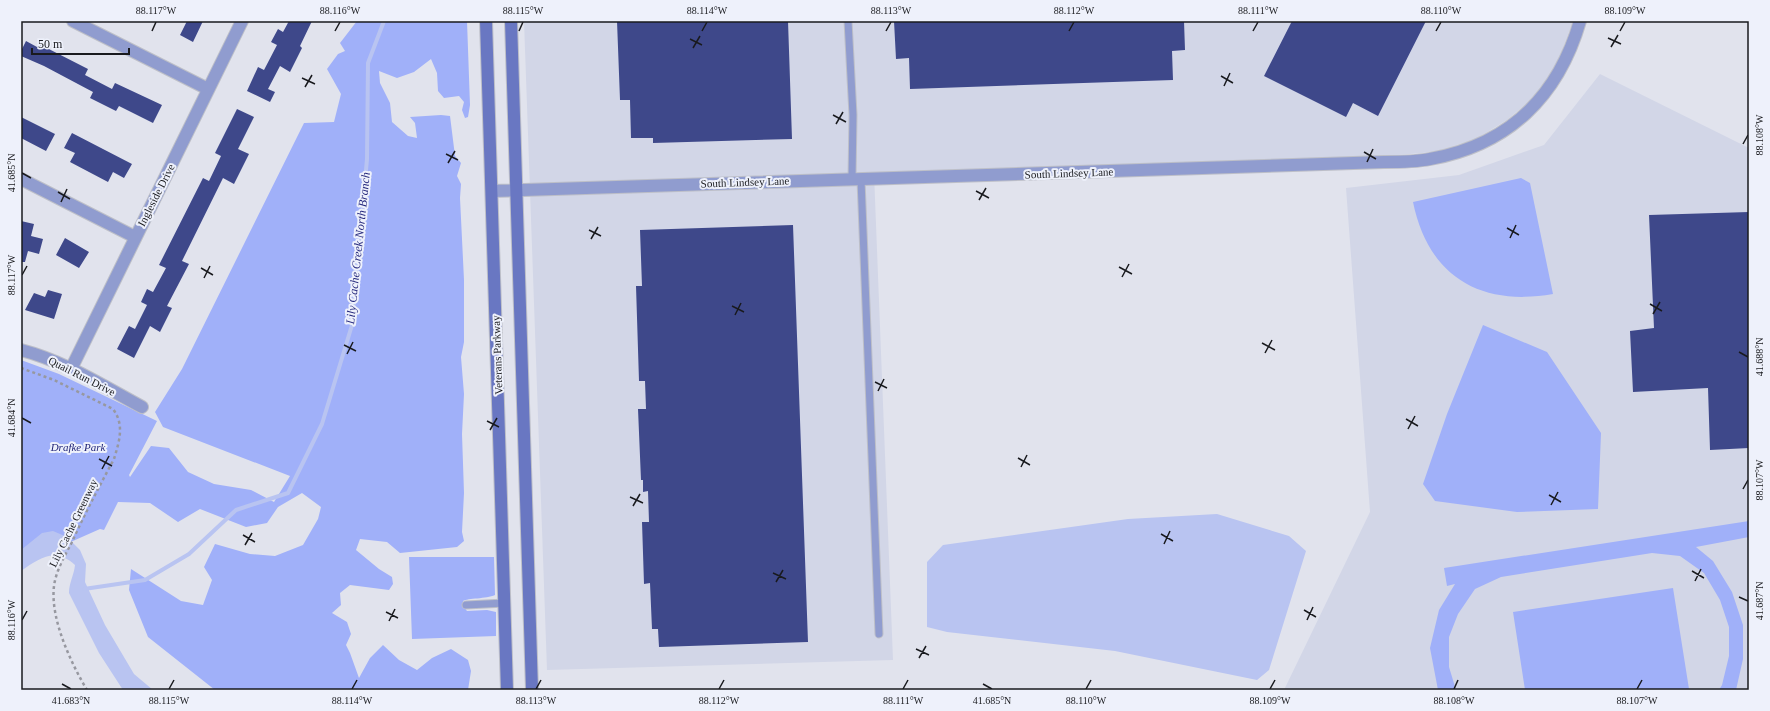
<svg xmlns="http://www.w3.org/2000/svg" width="1770" height="711" viewBox="0 0 1770 711" font-family="'Times New Roman',serif">
<style>
.built{fill:#d2d6e7}
.green{fill:#a0b0f9}
.water{fill:#b9c4f1}
.lines{fill:none;stroke-linecap:round;stroke-linejoin:round}
.stream{stroke:#b9c4f1;stroke-width:4}
.building{fill:#3e488a}
.lane-casing{stroke:#bdbfc8;stroke-width:9}
.street-casing{stroke:#bdbfc8;stroke-width:14}
.secondary-casing{stroke:#bdbfc8;stroke-width:14}
.path{stroke:#9798a0;stroke-width:2.5;stroke-dasharray:3 3;stroke-linecap:butt}
.lane{stroke:#909ccf;stroke-width:7}
.street{stroke:#909ccf;stroke-width:12}
.secondary{stroke:#6977c2;stroke-width:12}
.ticks{fill:none;stroke:#191a1e;stroke-width:1.5}
.labels{text-anchor:middle;dominant-baseline:central;stroke-width:4;stroke-linejoin:round;paint-order:stroke}
.street-label{font-size:11px;fill:#191a1e;stroke:#eef1fb}
.park-label{font-size:11px;font-style:italic;fill:#232679;stroke:#eef1fb}
.water-label{font-size:12px;font-style:italic;fill:#26297d;stroke:#eef1fb}
.neatline{fill:none;stroke:#191a1e;stroke-width:1.5}
.ticks-label{font-size:10px;text-anchor:middle;fill:#191a1e}
</style>
<rect width="100%" height="100%" fill="#e1e3ed"/>
<path class="built" d="M524,21H1573L1556,67L1533,98L1507,120L1476,139L1434,152L1386,156L874,173L893,660L547,670Z
M1600,74L1749,148V690H1284L1370,512L1346,188L1459,175L1544,145Z"/>
<path class="green" d="M357,21H467L470,105L468,117L465,118L462,110L464,102L459,96L444,98L438,91L437,73L431,59L414,72L397,78L379,71L380,83L390,103L392,122L408,136L417,138L415,123L410,117L441,115L450,116L455,156L461,163L457,176L461,184L460,198L464,280V342L461,357L464,394L462,434L464,493L462,532L464,541L457,547L400,553L387,542L360,539L356,550L379,569L392,577L393,584L389,590L350,585L340,593L341,605L332,613L347,622L351,634L346,645L350,653L359,678L370,658L383,645L399,660L417,670L432,658L451,649L468,660L471,671L468,690H215L148,637L129,590L131,569L181,601L203,605L212,580L204,567L215,544L250,554L275,556L303,545L318,519L321,507L302,493L278,507L267,523L246,527L200,509L178,522L150,503L118,502L104,530L100,529L21,564V360L59,374L157,421L129,475L130,477L151,446L169,448L188,472L214,484L251,490L274,502L290,476L163,427L155,412L182,369L304,123L334,122L341,94L327,69L338,54L345,51L340,43Z
M1521,178L1530,183L1553,294C1480,307 1428,276 1413,202Z
M1483,325L1547,352L1601,433L1598,509L1517,512L1435,501L1423,484L1447,414Z
M1749,521V537L1696,547L1713,561L1732,592L1743,625V659L1736,690H1719L1722,685L1729,656V627L1720,600L1704,573L1680,556L1652,553L1501,577L1475,589L1458,614L1449,637V667L1456,690H1438L1430,648L1439,610L1455,584L1447,586L1444,568Z
M409,557H494L495,595C486,599 468,598 463,601L464,607L467,611L487,610L496,612V636L412,639Z
M1673,588L1689,689L1525,690L1513,612Z"/>
<path class="water" d="M1217,514L1289,536L1306,551L1269,670L1257,680L1115,651L947,632L927,627V562L943,545L1128,519Z
M53,531L67,537L80,550L86,564L85,582L105,625L134,674L153,690H123L99,653L69,593C69,583 74,575 75,565C55,547 40,558 21,571V550L42,533Z"/>
<g class="lines">
<path class="stream" d="M84,589L145,580L189,554L236,510L288,493L322,424L352,325L367,159L368,63L384,21"/>
</g>
<path class="building" d="M187,21H203L193,42L180,35Z
M289,21H312L300,46L302,48L290,72L280,66L268,89L275,92L270,102L247,91L258,67L264,70L277,45L271,42L278,29L283,32Z
M617,21H788L792,139L653,143V138H631L630,100H620Z
M894,21H1184L1185,50L1172,51L1173,80L910,89L909,58L896,59Z
M1292,21H1426L1378,116L1353,103L1346,117L1264,76Z
M26,41L37,47L39,44L88,69L85,75L112,89L115,83L162,105L153,123L119,106L116,111L90,98L93,92L44,66L21,56V51Z
M237,109L254,117L238,149L249,154L234,184L223,178L182,261L189,264L167,306L172,308L160,332L150,326L134,358L117,349L129,326L135,329L147,305L141,302L147,289L153,292L166,268L159,265L203,178L209,181L221,156L215,153Z
M21,117L55,134L46,151L21,138Z
M72,133L132,164L124,178L113,172L108,182L70,162L75,153L64,148Z
M1749,212V448L1710,450L1708,388L1633,392L1630,331L1654,328L1649,215Z
M21,221L34,224L31,236L43,239L39,254L28,251L25,262H21Z
M793,225L808,642L659,647L658,629H652L650,583L644,584L642,522H649L648,491L643,492V480H641L638,409H646L645,381H639L636,286H642L640,230Z
M65,238L89,252L79,268L56,255Z
M48,290L62,294L54,319L25,310L34,293L45,297Z"/>
<g class="lines">
<g class="lane-casing">
<path id="lane" d="M848,21L853,115L852,178
M861,180L879,634
M466,605L505,603"/>
</g>
<g class="street-casing">
<path id="street" d="M73,21L208,89
M21,179L135,237
M492,191L1384,162C1399,162 1415,162 1430,159C1508,145 1558,97 1580,21
M21,350C64,361 103,386 142,407
M71,369L242,21"/>
</g>
<g class="secondary-casing">
<path id="secondary" d="M486,21L507,690
M511,21L532,690"/>
</g>
<path class="path" d="M21,368L54,380L113,409C125,425 119,442 114,459C99,487 84,515 71,544C64,557 56,571 54,586C50,619 71,663 87,690"/>
<use href="#lane" class="lane"/>
<use href="#street" class="street"/>
<use href="#secondary" class="secondary"/>
</g>
<path class="ticks" d="M152,31L156,22M335,31L340,22M519,31L523,22M702,31L707,22M886,31L891,22M1069,31L1074,22M1253,31L1258,22M1436,31L1441,22M1620,31L1625,22M1608,38L1621,44M690,39L702,45M1611,47L1618,35M693,48L700,36M1221,76L1233,83M302,78L315,84M1224,86L1230,73M305,87L312,75M833,115L846,122M836,124L843,112M1743,144L1748,135M1364,152L1376,159M446,154L458,160M1367,162L1373,149M448,163L455,151M22,173L31,178M976,191L989,198M58,192L70,199M979,200L986,188M61,202L67,189M1507,228L1519,235M589,230L601,236M1510,238L1516,225M591,239L598,227M1119,267L1132,274M201,268L213,275M22,275L27,266M1122,277L1129,264M204,278L210,266M1650,304L1662,311M732,306L744,312M1653,314L1660,302M735,315L741,303M1262,343L1275,350M344,345L356,351M1739,352L1748,357M1265,353L1272,340M347,354L353,342M875,382L887,388M878,391L884,379M22,418L31,423M1406,419L1418,426M487,421L499,427M1408,429L1415,416M490,430L497,418M1018,458L1030,465M99,459L112,466M1021,467L1027,455M102,469L109,456M1743,489L1748,480M1549,495L1561,502M630,497L643,503M1551,505L1558,492M633,506L640,494M1161,534L1173,541M243,535L255,542M1164,544L1170,531M245,545L252,533M1692,571L1704,578M773,573L786,579M1695,581L1701,569M776,582L783,570M1739,597L1748,601M1304,610L1316,617M386,612L398,618M22,620L27,611M1307,620L1313,607M389,621L395,609M916,649L929,655M919,658L926,646M62,684L71,689M983,684L992,689M169,689L174,680M352,689L357,680M536,689L541,680M719,689L724,680M903,689L908,680M1086,689L1091,680M1270,689L1275,680M1454,689L1458,680M1637,689L1642,680"/>
<g class="labels">
<g class="street-label">
<text transform="translate(1069 173) rotate(-2)">South Lindsey Lane</text>
<text transform="translate(745 182) rotate(-2)">South Lindsey Lane</text>
<text transform="translate(156 195) rotate(-63)">Ingleside Drive</text>
<text transform="translate(497 355) rotate(-92)">Veterans Parkway</text>
<text transform="translate(82 376) rotate(27)">Quail Run Drive</text>
<text transform="translate(73 523) rotate(-64)">Lily Cache Greenway</text>
</g>
<g class="park-label">
<text x="78" y="447">Drafke Park</text>
</g>
<g class="water-label">
<text transform="translate(358 248) rotate(-84)">Lily Cache Creek North Branch</text>
</g>
</g>
<rect width="1770" height="711" fill="none" stroke="#eef1fb" stroke-width="44"/>
<path d="M32 48v6h97v-6" fill="none" stroke="#191a1e" stroke-width="2"/>
<text x="38" y="48" font-size="12" fill="#191a1e" stroke="#eef1fb" stroke-width="3" paint-order="stroke">50 m</text>
<rect x="22" y="22" width="1726" height="667" class="neatline"/>
<g class="ticks-label">
<text x="156" y="14">88.117°W</text>
<text x="340" y="14">88.116°W</text>
<text x="523" y="14">88.115°W</text>
<text x="707" y="14">88.114°W</text>
<text x="891" y="14">88.113°W</text>
<text x="1074" y="14">88.112°W</text>
<text x="1258" y="14">88.111°W</text>
<text x="1441" y="14">88.110°W</text>
<text x="1625" y="14">88.109°W</text>
<text transform="translate(1759 135) rotate(-90)" y="4">88.108°W</text>
<text transform="translate(11 173) rotate(-90)" y="4">41.685°N</text>
<text transform="translate(11 275) rotate(-90)" y="4">88.117°W</text>
<text transform="translate(1759 357) rotate(-90)" y="4">41.688°N</text>
<text transform="translate(11 418) rotate(-90)" y="4">41.684°N</text>
<text transform="translate(1759 480) rotate(-90)" y="4">88.107°W</text>
<text transform="translate(1759 601) rotate(-90)" y="4">41.687°N</text>
<text transform="translate(11 620) rotate(-90)" y="4">88.116°W</text>
<text x="71" y="704">41.683°N</text>
<text x="169" y="704">88.115°W</text>
<text x="352" y="704">88.114°W</text>
<text x="536" y="704">88.113°W</text>
<text x="719" y="704">88.112°W</text>
<text x="903" y="704">88.111°W</text>
<text x="992" y="704">41.685°N</text>
<text x="1086" y="704">88.110°W</text>
<text x="1270" y="704">88.109°W</text>
<text x="1454" y="704">88.108°W</text>
<text x="1637" y="704">88.107°W</text>
</g>
</svg>
